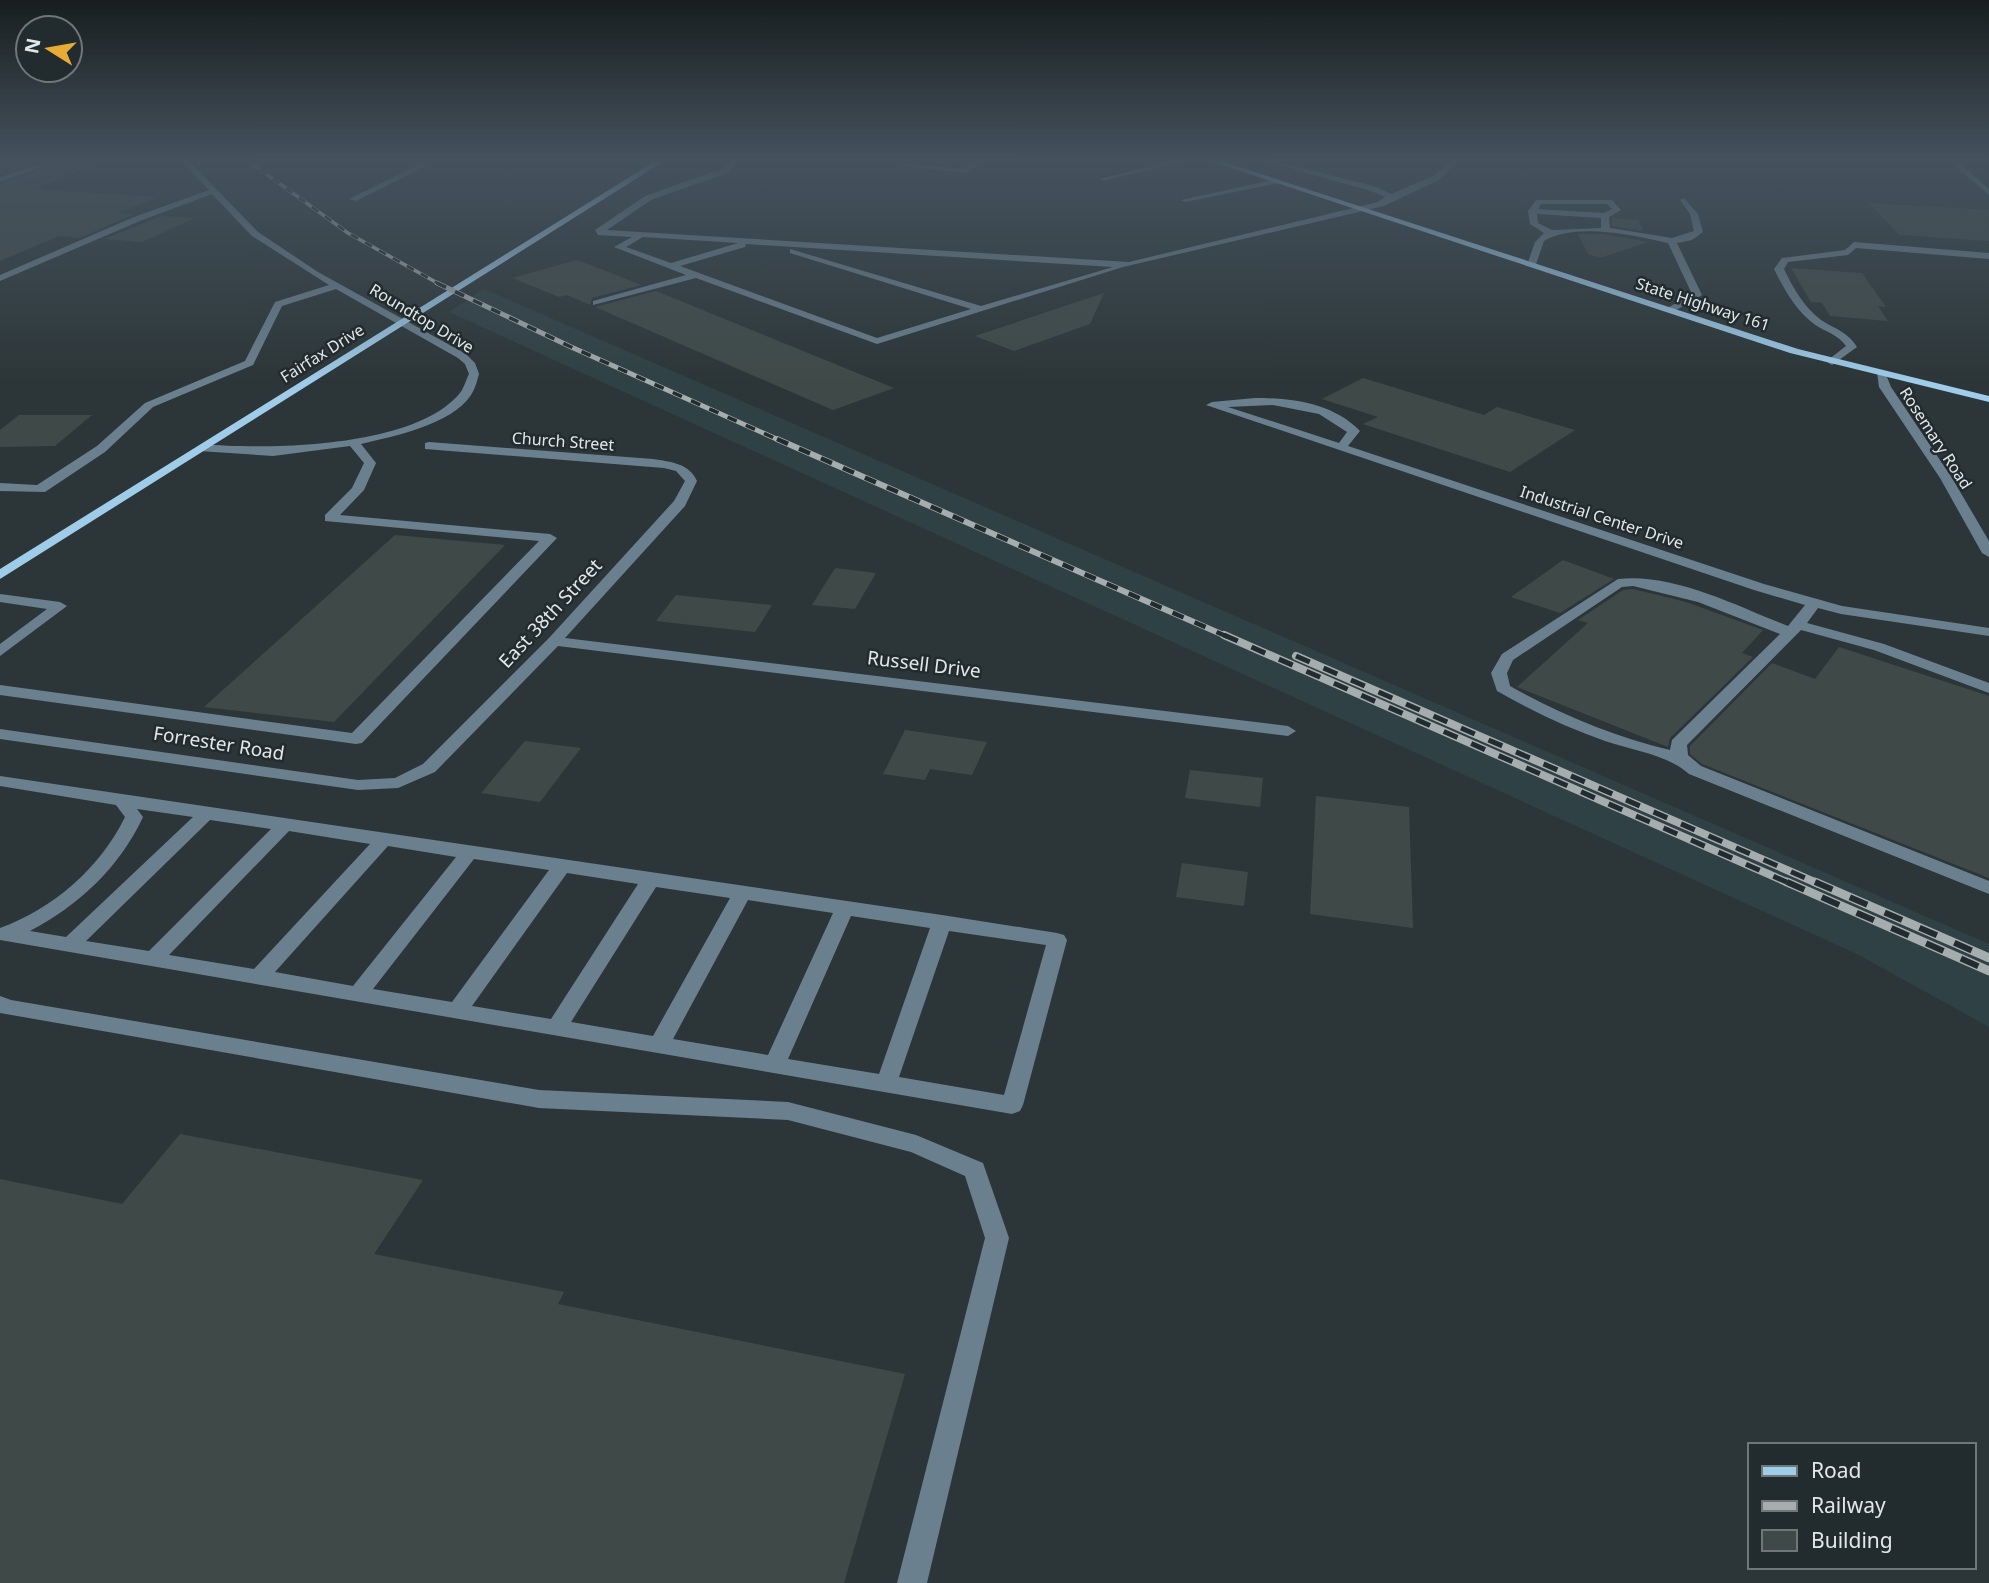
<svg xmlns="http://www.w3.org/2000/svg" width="1989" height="1583" viewBox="0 0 1989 1583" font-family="'Noto Sans',sans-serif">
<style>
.built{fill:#304145}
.building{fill:#3f4a48}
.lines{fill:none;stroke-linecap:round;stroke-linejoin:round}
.minor{fill:#6b808e;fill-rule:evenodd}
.major{fill:#9fcce9;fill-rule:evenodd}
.rail-far4-casing{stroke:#a6adaf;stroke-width:3.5}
.rail-far3-casing{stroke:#a6adaf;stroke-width:5}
.rail-far2-casing{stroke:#a6adaf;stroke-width:6}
.rail-far1-casing{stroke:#a6adaf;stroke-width:8}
.rail-casing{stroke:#a6adaf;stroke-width:9}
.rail-far4{stroke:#222c2e;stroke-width:2.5;stroke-dasharray:8;stroke-linecap:butt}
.rail-far3{stroke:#222c2e;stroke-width:3.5;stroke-dasharray:10;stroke-linecap:butt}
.rail-far2{stroke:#222c2e;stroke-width:4.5;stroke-dasharray:12;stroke-linecap:butt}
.rail-far1{stroke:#222c2e;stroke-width:5;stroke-dasharray:15;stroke-linecap:butt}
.rail{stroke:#222c2e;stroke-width:6;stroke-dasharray:19;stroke-linecap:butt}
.labels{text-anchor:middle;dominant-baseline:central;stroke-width:5;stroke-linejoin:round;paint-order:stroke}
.far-street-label{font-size:16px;fill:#e2e8ea;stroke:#222c2e}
.street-label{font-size:19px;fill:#e2e8ea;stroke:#222c2e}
</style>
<rect width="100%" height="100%" fill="#2c3638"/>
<path class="built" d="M484,289L1989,944V1027L1857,954L449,312Z"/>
<path class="building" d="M0,160H25L40,161L0,174Z
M63,162L98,164L33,189L157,197L119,213L134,214L80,238L59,236L0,261V184Z
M1869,203L1989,210V241L1899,235Z
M161,216L195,218L142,242L104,239Z
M1612,218L1638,220L1643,231L1612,226Z
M1578,234H1605L1648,242L1600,258L1588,254Z
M577,260L609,272L641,285L592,298L590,305L567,295L559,297L512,278Z
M1791,268L1862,273L1886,307L1878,306L1888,321L1830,316L1822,303L1811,302Z
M656,291L894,388L833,410L595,307Z
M1104,293L1090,324L1014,351L975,336Z
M1363,378L1484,415L1497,407L1575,430L1510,472L1363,424L1378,417L1322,399Z
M19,415H92L55,446L0,447V430Z
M395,535L505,545L334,722L204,707Z
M1563,560L1614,579L1560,613L1511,597Z
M835,568L876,573L855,609L812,605Z
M1633,589L1686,602L1763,630L1742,653L1753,657L1670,738L1668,747L1517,687L1588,623L1578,620L1623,590Z
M676,595L772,605L755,632L656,621Z
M1839,647L1989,696V878L1702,764L1690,754V746L1772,663L1815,679Z
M905,730L987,742L972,775L930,769L925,780L883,774Z
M525,741L581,748L540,802L481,793Z
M1190,770L1263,778L1260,807L1185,798Z
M1316,796L1409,807L1413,928L1310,914Z
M1182,863L1248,872L1244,906L1176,897Z
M180,1134L423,1180L374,1254L564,1292L558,1304L905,1374L844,1583H0V1179L122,1204Z"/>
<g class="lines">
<path class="minor" d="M51,160H62L0,182V177Z
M180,160H188L258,232L318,272L466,354L475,363L479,374C477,381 475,389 471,395C451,425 394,436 361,444L376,463L364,490L340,515L550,534L557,538L362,743L356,744L0,695V685L352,733L539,541L325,521V515L352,488L364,463L350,446L273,456L199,451L197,448L203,444C268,450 415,448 460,393C464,388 466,380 469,374L465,364L458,358L336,289L282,306L253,365L153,407L105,452L45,492L0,491V483L37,485L97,446L145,403L245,361L275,302L329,285L252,236L212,194L140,221L0,281V275L134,217L209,190Z
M428,160H438L356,201L349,199Z
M731,160H739L730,172L651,200L607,230L1129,262L1378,202L1385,197L1371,191L1259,160H1271L1377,187L1391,194L1433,176L1452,160H1460L1439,180L1384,206L1123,267L877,344L696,278L593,305V301L686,275L614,247L632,237L598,235L595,230L645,196L724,168ZM643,237L738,243L671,263L626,247ZM746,244L1113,267L981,306L790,249V253L971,309L877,338L680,266L745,247Z
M976,160H985L966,173L894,165L898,163L964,169Z
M1177,160H1190L1103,181L1099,179Z
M1237,160H1251L1225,167L1221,165Z
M1948,160H1956L1989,189V195Z
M1277,179L1280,183L1185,202L1181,200Z
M1684,198L1698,214L1703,232L1692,240L1677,243L1702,295L1673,312L1664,310L1692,294L1668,243C1635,235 1574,222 1544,241L1535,267L1527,265L1535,242L1544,233L1530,224L1528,211L1536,200H1612L1621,210L1609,217L1610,228L1672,238L1694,231L1690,214L1680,200ZM1541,204H1607L1612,209L1604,213L1538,209ZM1537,214L1601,218V228L1552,230L1538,223Z
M1854,242L1989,253V259L1856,248L1848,255L1788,262L1784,269C1793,288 1804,307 1821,320C1835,329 1848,332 1857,347L1832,365L1827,362L1828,360L1846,346C1838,334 1825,332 1814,324C1796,311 1784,289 1774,269L1782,258L1845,250Z
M1877,372H1885L1891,387L1952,478L1989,541V557L1982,553L1940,478L1879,387Z
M1255,398C1292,398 1333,403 1360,431L1348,446L1764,584L1842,606L1989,628V636L1841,614L1818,608L1807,623L1884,644L1989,683V693L1874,650L1801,630L1687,745L1688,755L1701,766L1989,881V894L1689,774C1666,754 1634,751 1605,741C1568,728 1532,711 1497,691L1491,673L1502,654L1618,579C1675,573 1736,606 1788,626L1805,605L1754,590L1206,405L1212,402ZM1273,405L1319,414L1347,432L1339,443L1228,407ZM1633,586L1698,602L1780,634L1672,740L1670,750C1615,737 1560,714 1510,686L1507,673L1513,660L1622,587Z
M429,442L653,459C671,462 689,463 697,481L685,506L565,638L1288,726L1296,731L1288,736L558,646L435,772L398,788L358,790L0,739V729L358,780L395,778L423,764L549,638L674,501L685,481L676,471L664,468L425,449V443Z
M0,594L60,602L67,606L0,656V644L47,609L0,602Z
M0,776L942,915L1057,933L1064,935L1067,940L1023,1105L1020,1111L1012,1114L0,940V928C53,909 100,868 125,817L116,805L0,786ZM137,809L193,817L66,937L30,931C79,905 119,868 143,817ZM210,820L271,829L149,951L86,941ZM289,831L370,844L254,969L169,955ZM388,846L456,857L353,986L275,972ZM474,859L549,870L452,1002L373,989ZM567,873L638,884L551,1019L472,1006ZM656,887L730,898L653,1036L571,1022ZM748,900L833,913L768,1055L673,1039ZM851,916L930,928L879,1074L788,1059ZM949,931L1046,945L1004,1095L899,1077Z
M0,996L11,1000L539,1090L788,1102L916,1135L983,1163L1009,1238L927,1583H897L985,1238L965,1176L911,1152L788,1120L539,1108L6,1014L0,1013Z"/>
<path class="major" d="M657,160H666L0,579V569Z
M1207,160H1218L1798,349L1989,396V402L1790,353Z"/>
<g class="rail-far4-casing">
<path id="rail-far4" d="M247,160L348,233L441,285"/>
</g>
<g class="rail-far3-casing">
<path id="rail-far3" d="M437,283L569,346L781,441"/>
</g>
<g class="rail-far2-casing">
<path id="rail-far2" d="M777,439L1228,637"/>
</g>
<g class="rail-far1-casing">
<path id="rail-far1" d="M1224,635L1791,884
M1296,656L1819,884"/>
</g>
<g class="rail-casing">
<path id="rail" d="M1787,882L1989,971
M1815,882L1989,958"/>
</g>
<use href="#rail-far4" class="rail-far4"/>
<use href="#rail-far3" class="rail-far3"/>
<use href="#rail-far2" class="rail-far2"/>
<use href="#rail-far1" class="rail-far1"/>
<use href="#rail" class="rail"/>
</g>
<linearGradient id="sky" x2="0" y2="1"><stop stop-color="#181e1f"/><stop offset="0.42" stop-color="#45525e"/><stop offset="1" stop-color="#45525e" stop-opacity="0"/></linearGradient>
<rect width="1989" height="382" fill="url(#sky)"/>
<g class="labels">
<g class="far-street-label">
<text transform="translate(1703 304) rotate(18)">State Highway 161</text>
<text transform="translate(422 318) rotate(31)">Roundtop Drive</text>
<text transform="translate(322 353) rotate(-32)">Fairfax Drive</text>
<text transform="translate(1936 438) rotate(57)">Rosemary Road</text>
<text transform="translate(563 441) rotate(4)">Church Street</text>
<text transform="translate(1602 517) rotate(18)">Industrial Center Drive</text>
</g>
<g class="street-label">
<text transform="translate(550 613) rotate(-47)">East 38th Street</text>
<text transform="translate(924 664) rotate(7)">Russell Drive</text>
<text transform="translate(219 743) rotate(9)">Forrester Road</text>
</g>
</g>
<rect x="1748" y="1443" width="228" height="126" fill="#222c2e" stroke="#6f7779" stroke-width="2"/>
<rect x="1762" y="1466" width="35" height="10" fill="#9fcce9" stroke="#6f7779" stroke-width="2"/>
<text x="1811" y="1478" font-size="21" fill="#e2e8ea">Road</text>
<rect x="1762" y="1501" width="35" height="10" fill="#a6adaf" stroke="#6f7779" stroke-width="2"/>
<text x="1811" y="1513" font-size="21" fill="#e2e8ea">Railway</text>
<rect x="1762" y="1530" width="35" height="21" fill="#3f4a48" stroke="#6f7779" stroke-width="2"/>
<text x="1811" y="1548" font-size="21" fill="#e2e8ea">Building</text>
<g transform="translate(49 49) rotate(281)"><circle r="33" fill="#222c2e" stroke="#6f7779" stroke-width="2"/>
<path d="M0-5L12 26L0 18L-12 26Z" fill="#e7ac36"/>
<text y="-10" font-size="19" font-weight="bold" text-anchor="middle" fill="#e2e8ea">N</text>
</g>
</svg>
